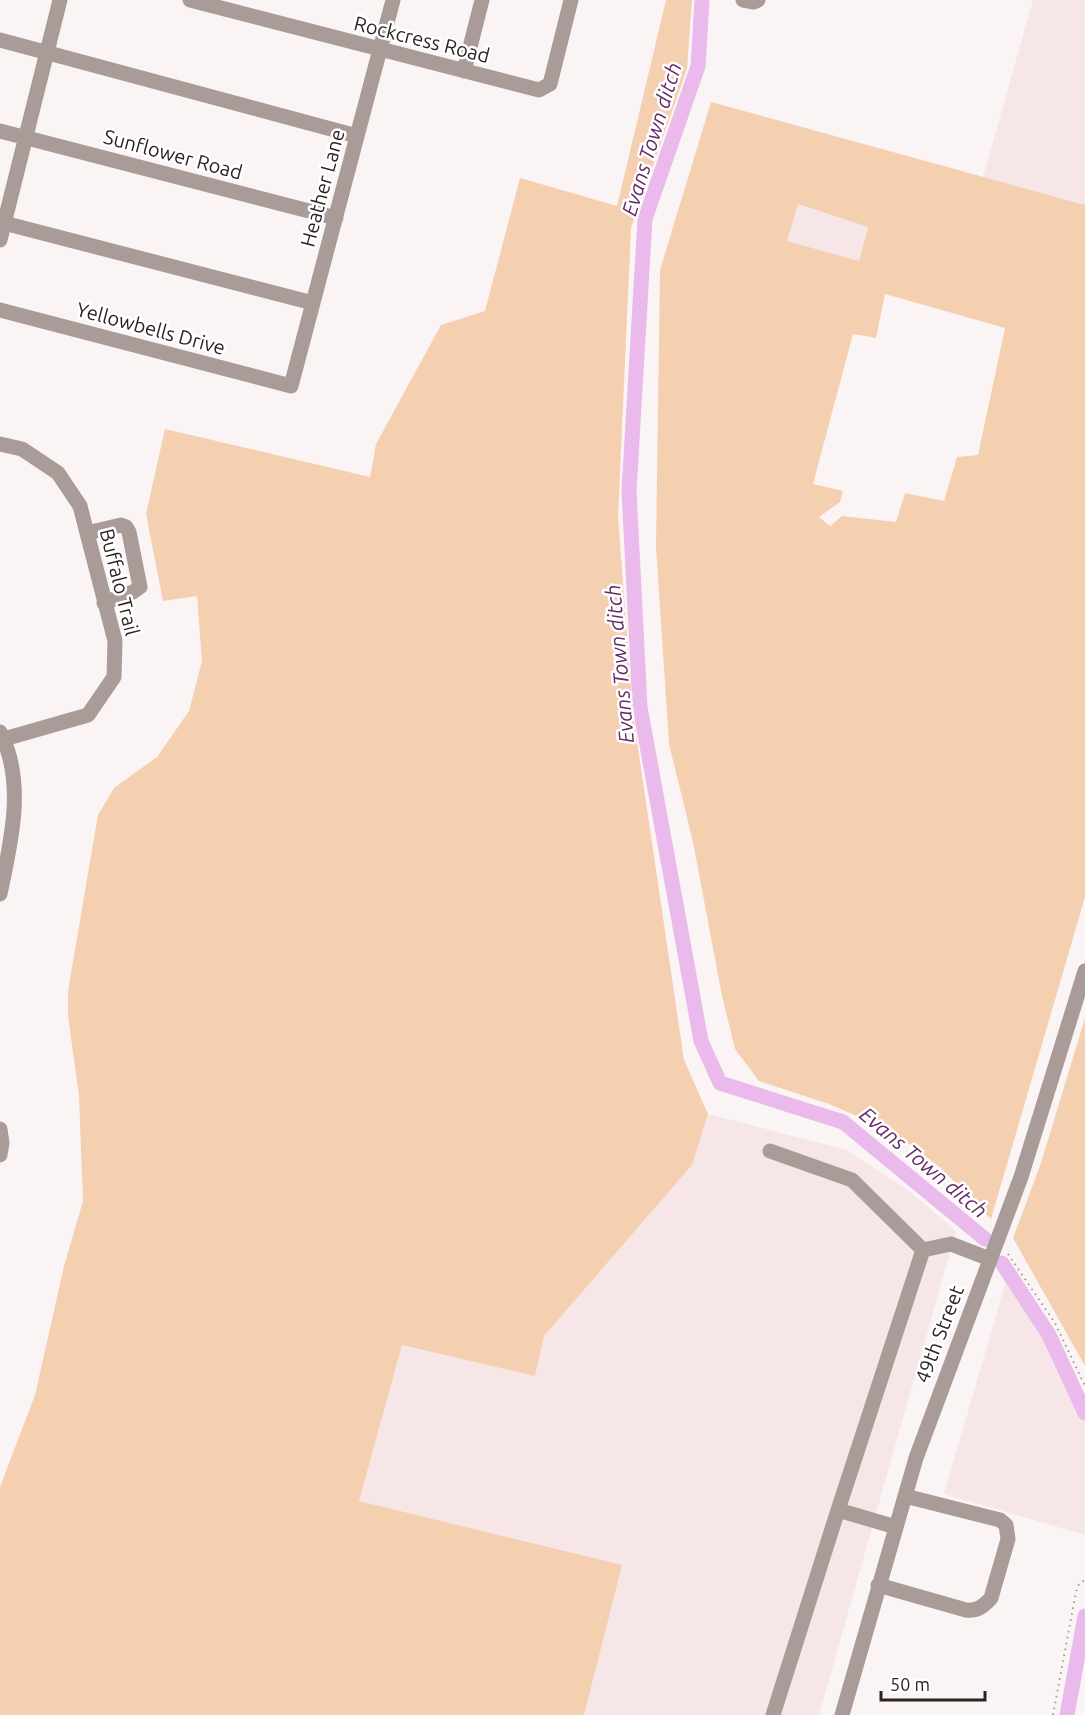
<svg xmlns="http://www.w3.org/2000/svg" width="1085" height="1715" viewBox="0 0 1085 1715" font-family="Ubuntu,sans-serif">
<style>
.built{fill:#f7e6e7}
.green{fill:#f4cfb0;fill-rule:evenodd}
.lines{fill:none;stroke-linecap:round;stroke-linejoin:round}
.canal{stroke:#e9baeb;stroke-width:15}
.path{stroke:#a2999a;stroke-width:2;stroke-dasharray:1.5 4.5;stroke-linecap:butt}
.minor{stroke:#a99c98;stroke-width:15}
.labels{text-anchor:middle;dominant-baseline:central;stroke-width:5;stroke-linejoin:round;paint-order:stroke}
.street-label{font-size:20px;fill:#2e2223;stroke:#fff}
.water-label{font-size:21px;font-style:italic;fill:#622b66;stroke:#fff}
</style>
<rect width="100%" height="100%" fill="#fbf4f5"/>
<path class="built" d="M1033,0H1085V205L983,177Z
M797,204L868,227L859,261L787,241Z
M708,1114L847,1150L909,1191L956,1231L819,1715H584L621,1565L359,1501L402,1345L535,1376L544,1336L692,1165Z
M1006,1281L1046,1339L1085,1422V1535L944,1494Z"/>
<path class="green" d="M666,0H692L687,69L631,228L618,517L633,714L684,1060L708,1114L692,1165L544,1336L535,1376L402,1345L359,1501L622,1565L584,1715H0V1487L35,1395L64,1266L83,1201L79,1096L68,1016V991L98,815L114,788L157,757L189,711L202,661L197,596L163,601L146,514L165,429L370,477L376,444L441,325L485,311L520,178L617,206Z
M711,102L1085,205V897L991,1219L941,1168L890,1130L829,1104L759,1081L735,1049L722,996L693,842L669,744L656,547L660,270ZM798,204L868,227L859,261L787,241ZM885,294L1005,328L978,455L957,457L944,501L905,493L896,522L842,516L830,526L819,517L840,502L843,491L813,484L853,334L876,338Z
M1085,1018V1366L1013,1238L1041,1163Z"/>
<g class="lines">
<path class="canal" d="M702,0L698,66L645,219L629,491L640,707L701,1041L720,1083L843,1122L985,1239
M1002,1263L1049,1335L1085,1413
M1067,1715L1085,1616"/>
<path class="path" d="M1008,1254L1055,1323L1085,1386
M1053,1715L1076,1592L1079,1584L1085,1580"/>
<path class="minor" d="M190,0L539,90L550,84L571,0
M743,0L754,2L758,0
M0,40L357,136
M464,71L482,0
M0,131L336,218
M0,222L313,303
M0,240L60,0
M0,310L291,386L393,0
M0,444L22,449L58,473L80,506L115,641L114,677L88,715L4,739
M87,533L121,525L126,527L129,532L140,587L133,592L104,603
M0,894C11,842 26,782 0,732
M0,1129L2,1143L0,1155
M770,1151L852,1180L923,1250L838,1510L896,1527
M923,1250L951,1244L990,1259
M878,1585L966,1610C977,1611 983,1607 991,1598L1008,1539L1006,1525L1000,1520L905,1496
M773,1715L838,1510
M842,1715L916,1458L1021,1177L1085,971"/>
</g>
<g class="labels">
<g class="street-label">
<text transform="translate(422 39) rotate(14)">Rockcress Road</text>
<text transform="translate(173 154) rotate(15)">Sunflower Road</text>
<text transform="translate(322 188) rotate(-75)">Heather Lane</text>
<text transform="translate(151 328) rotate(15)">Yellowbells Drive</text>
<text transform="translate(120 582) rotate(76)">Buffalo Trail</text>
<text transform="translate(939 1334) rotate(-69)">49th Street</text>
</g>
<g class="water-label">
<text transform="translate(651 139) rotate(-73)">Evans Town ditch</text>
<text transform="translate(619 664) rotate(-95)">Evans Town ditch</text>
<text transform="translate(924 1162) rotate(40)">Evans Town ditch</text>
</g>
</g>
<path d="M881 1691v9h104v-9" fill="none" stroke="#2e2223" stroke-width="3"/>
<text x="890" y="1691" font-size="18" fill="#2e2223" stroke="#ffffff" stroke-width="4.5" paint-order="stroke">50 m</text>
</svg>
